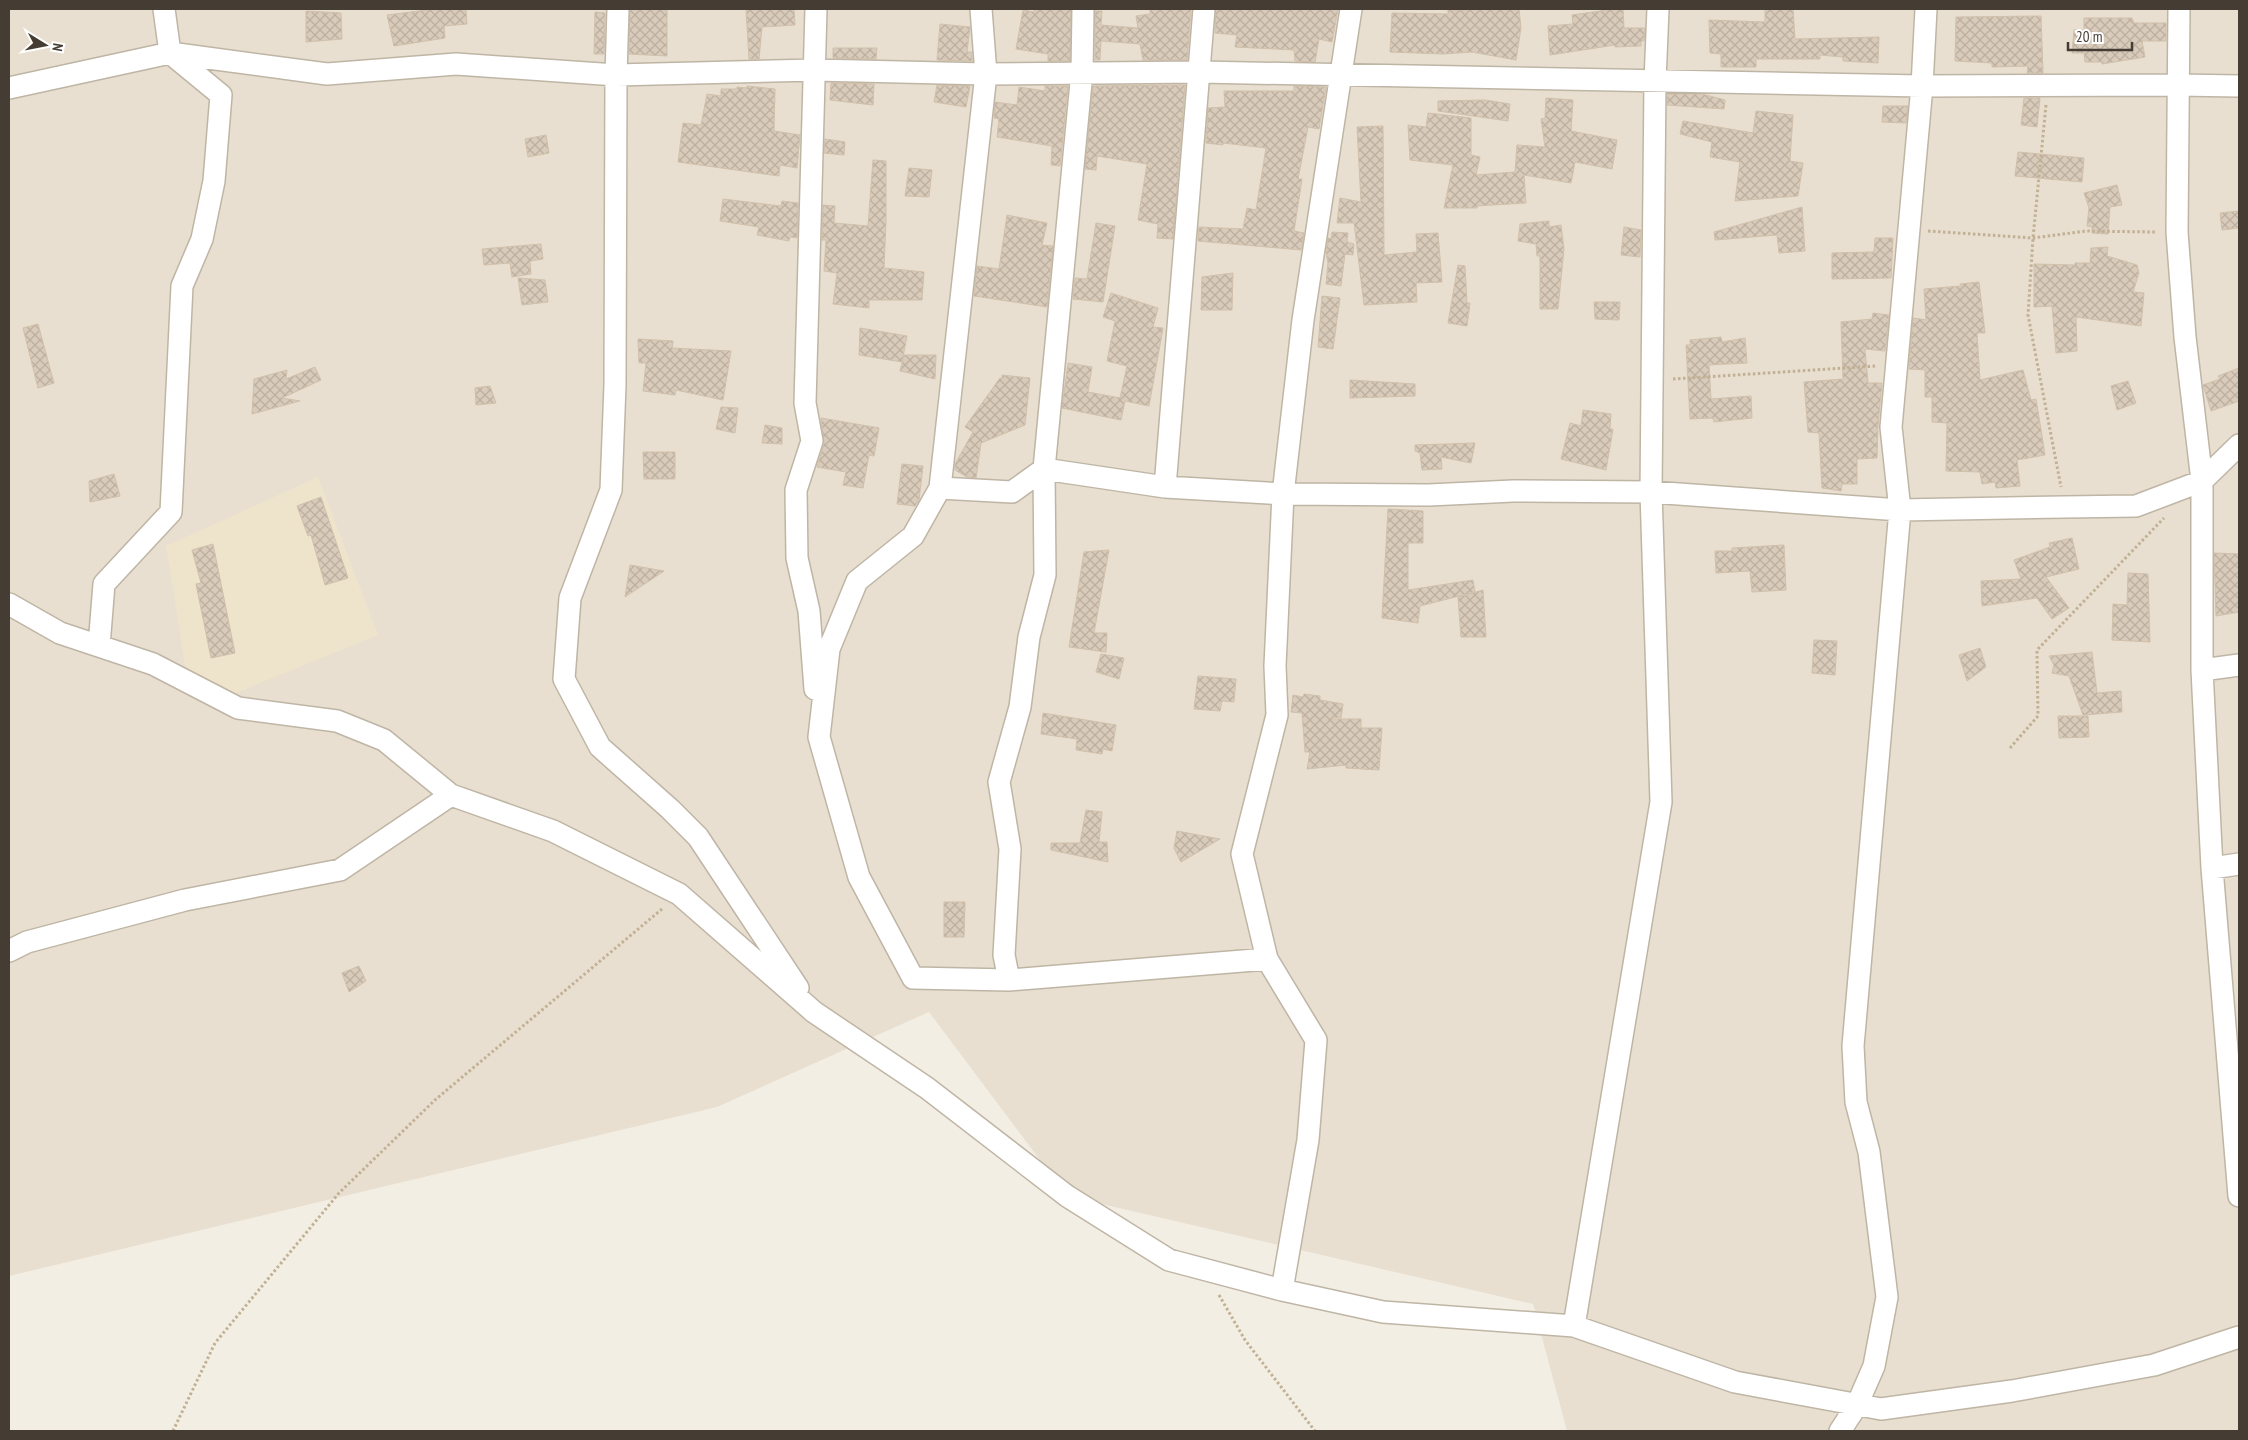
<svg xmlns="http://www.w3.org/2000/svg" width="2248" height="1440" viewBox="0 0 2248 1440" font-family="'PT Sans Narrow',sans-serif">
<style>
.residential{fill:#e8dfd0}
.education{fill:#eee3cb}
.building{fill:url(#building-cross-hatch);stroke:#d1c0aa}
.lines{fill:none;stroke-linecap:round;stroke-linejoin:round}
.minor-casing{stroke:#bfb5a5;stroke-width:24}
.path{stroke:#c2b094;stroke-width:3;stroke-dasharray:2.5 2.5;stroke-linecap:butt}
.minor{stroke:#fff;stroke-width:21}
</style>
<defs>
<pattern id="building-cross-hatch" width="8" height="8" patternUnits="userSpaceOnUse" patternTransform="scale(1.25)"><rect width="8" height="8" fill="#d9cbba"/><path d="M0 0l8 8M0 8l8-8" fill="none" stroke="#bcafa0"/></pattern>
</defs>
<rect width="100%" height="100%" fill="#f3eee3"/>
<path class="residential" d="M9,9H2239V1431H1567L1533,1304L1067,1196L929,1012L717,1107L9,1276Z"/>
<path class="education" d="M318,477L378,635L221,699L186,671L166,546Z"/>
<path class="building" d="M435,9H466L467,24L444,26L445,38L394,46L387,15Z
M630,9H667V56L629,54Z
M746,9H794L795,25L762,27L759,59H749Z
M1035,9H1071L1070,61H1048V54L1016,49L1023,10L1034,12Z
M1150,9H1191L1187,60H1143L1140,44L1101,41L1100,60H1095V11H1102L1101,25L1138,28L1136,16L1150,14Z
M1216,9H1338L1332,42L1319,39L1315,62L1295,61L1294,50L1235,47L1237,35L1215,33Z
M1467,9H1519L1521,28L1516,60L1472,52L1443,54L1390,52L1392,13L1448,14V10H1468Z
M1614,9H1623L1624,28H1645L1644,41H1641V46L1615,47V45L1550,55L1548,26L1573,24L1572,15Z
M1765,9H1793L1795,39L1879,37L1878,63L1843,61V57L1820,55V59H1756V67H1721V54L1710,53L1709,20L1765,22Z
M306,11L341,13L342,39L306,42Z
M595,12L605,13L604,54H594Z
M2041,16L2043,73H2027L2028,66L1992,67V63L1955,61L1956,17Z
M2084,18H2132L2134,23H2166V41H2142L2145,57L2102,64V62H2085L2084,53H2072L2074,30H2084Z
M940,24L970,27L967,52H972V61L937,60Z
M833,48H877L876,59L833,58Z
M831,83L874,84L873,105L830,100Z
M937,85L970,86L966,107L934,102Z
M1185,85L1173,239L1157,238L1158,224L1138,220L1147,164L1097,156L1096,170L1085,169L1093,86Z
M747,86L775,89L774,131L800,135L797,168L780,165L779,176L678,162L683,123L701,125L707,94L721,96V89H737V87L747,88Z
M1045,86H1068L1060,166L1051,165L1052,146L997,137L999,119L994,118L995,102L1017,105L1019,87L1045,91Z
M1294,86L1326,87L1319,129L1308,127L1298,179H1302L1294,231L1304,233L1301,250L1198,241L1199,227L1243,229L1247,208L1256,210L1266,148L1223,143V145L1206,143L1208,108L1225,107L1224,91H1294Z
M1667,94H1702L1725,100L1724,109L1667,105Z
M1546,98L1573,100L1571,131L1617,140L1612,169L1575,162L1571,183L1524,175L1526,203L1477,206V208H1444L1453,165L1410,160L1408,125L1426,127L1428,113L1471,118V155L1480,157L1476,175L1515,172L1517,145L1545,147L1541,119L1545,118Z
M2024,98H2040L2037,127L2021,125Z
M1485,100L1510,104L1508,121L1438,111V101Z
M1883,106H1908L1906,123L1882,122Z
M1756,111L1793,115L1790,161L1803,163L1798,196L1735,201L1740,162L1710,157L1712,142L1680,134L1683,121L1753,133Z
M1383,126L1384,255L1417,252L1416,234L1438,233L1442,282L1416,283L1417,302L1364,305L1354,223H1337L1340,198L1361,202L1357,127Z
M546,135L549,153L528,157L525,139Z
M825,139L845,142L844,155L824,153Z
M2018,152L2084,158L2082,182L2015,176Z
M873,160L886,161V222L884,268L924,272L922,300H869V308L833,304L837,273L824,271L826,240H822L823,205L835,206L834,223L868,226Z
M909,168L932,170L929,197L905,196Z
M2117,185L2122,205L2110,207L2108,234L2092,233V227L2087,226L2089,208L2084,193Z
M723,199L781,206L782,201L798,203L797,238L790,237L789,241L757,235L759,227L720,221Z
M1802,207L1805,251L1779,253L1777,235L1715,240L1714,232Z
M2239,211V228L2222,230L2220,213Z
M1007,215L1047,223L1042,245L1053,246L1047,307L974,296L977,266L999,269Z
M1549,221V227L1561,225L1564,249L1558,309H1540V256H1537L1536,244L1518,241L1520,224Z
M1096,223L1115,226L1103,302L1073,299L1075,278L1087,279Z
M1624,227L1641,230L1640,257L1621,255Z
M1332,232L1348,233L1347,242L1354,244L1353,255L1345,254L1341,286L1326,284L1328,263L1326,252L1328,238L1331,239Z
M1875,238H1893L1891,278L1832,279V253L1874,252Z
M541,244L543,259L530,261L531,274L512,277L510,263L484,265L482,249Z
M2108,247L2107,256L2137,265L2139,273L2133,292L2144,293L2141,326L2076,317L2077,351L2056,353L2052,306L2034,307V264L2075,265V263H2090L2091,248Z
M1458,265L1465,266L1467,303H1470L1467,326L1448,323Z
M1233,273L1232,310H1201L1202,277Z
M518,278L545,280L548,302L522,305Z
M1979,282L1985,333H1977L1980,380L2023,370L2031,400L2036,399L2045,455L2017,460L2020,486L1996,488L1995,482L1982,484L1980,472L1946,471L1947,423L1932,422V397H1925V370L1909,369L1913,318L1926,320L1924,289L1961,286L1960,284Z
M1111,293L1158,308L1153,327L1163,328L1149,406L1125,401L1121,420L1062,408L1068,363L1092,367L1088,392L1120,398L1127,366L1107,361L1115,321L1103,317Z
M1322,296L1340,298L1333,349L1318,347Z
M1594,302H1620L1619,320L1595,319Z
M1873,313L1889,315L1885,351L1865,349L1868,383H1882L1878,425L1877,458L1857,459V484H1842L1841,491L1822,488L1819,433L1808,432L1804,382L1843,379L1841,322L1872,319Z
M38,324L54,383L38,388L23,328Z
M860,328L907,336L902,362L859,355Z
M1721,337L1722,342L1745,338L1747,363L1709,365L1711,399L1751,396L1752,418L1714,422L1713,418L1690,419L1686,345H1690V340Z
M638,339L673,341L672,348L731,351L723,400L676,390L675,395L643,391L646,363H639Z
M904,355H936L935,379L900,371Z
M315,367L321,380L282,398L300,401L252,414L254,379L287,370L286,379Z
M2239,368V401L2211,411L2203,385L2220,379L2218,376Z
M1002,375L1030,378L1025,425L981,443L976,478L967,477L955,470V464L973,432L965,427L1000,378L1002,379Z
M1350,380L1415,384V396L1350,398Z
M2128,381L2136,403L2117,410L2111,386Z
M490,386L496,403L476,405L475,388Z
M721,407L738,408L735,433L716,429Z
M1583,410L1611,414L1610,429H1613L1606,470L1561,459L1570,423L1581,426Z
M821,418L879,428L874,456L869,455L863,488L843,485L846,472L817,467L824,444Z
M765,425L782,428V444L762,443Z
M1475,443L1471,463L1441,457L1442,469L1422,470L1420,453L1415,451V445Z
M643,452H675V479H644Z
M902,464L923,466L919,500L915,506L897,504Z
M114,474L120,496L90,502L89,481Z
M321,497L348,578L325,585L311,535L308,536L297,506Z
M1388,509L1423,511V543H1408V590L1473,580L1475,592L1420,606L1418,623L1382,618Z
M2072,538L2079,569L2046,577L2069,608L2052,619L2037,598L1982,606L1981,581L2021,579L2014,560L2050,547L2049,543Z
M213,544L235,653L211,658L196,584L201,583L192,550Z
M1784,545L1786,590L1752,592L1750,571L1716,573L1715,551H1732V548Z
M1109,550L1094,633H1107L1106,652L1069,647L1084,552Z
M2214,553L2239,554V612L2216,616Z
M630,565L664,571L625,597Z
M2128,573L2148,574L2150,642L2112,640L2113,604L2127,605Z
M1483,590L1486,637H1461L1458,597Z
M1814,640L1837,641L1835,675L1812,673Z
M1980,648L1986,667L1967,681L1959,655Z
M2092,652L2097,693L2121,691L2122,712L2083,715L2069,676L2052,673L2054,665L2049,656Z
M1101,654L1124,658L1119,679L1096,672Z
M1198,676L1236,679L1234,702L1222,701L1220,711L1194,709Z
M1304,694L1320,696V700L1343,704L1341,718L1333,717V719H1361V728H1382L1379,770L1346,768V765L1307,769L1310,752H1305L1302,713L1291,712L1293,695L1303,697Z
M1043,713L1116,725L1112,751L1103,749L1102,754L1076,750L1077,739L1041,734Z
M2058,716H2088L2089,737L2059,738Z
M1086,810L1102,812L1099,842H1107L1108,862L1051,850V843H1080Z
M1177,831L1220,839L1181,862L1174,848Z
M944,902H965L964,937H944Z
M359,966L366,981L349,992L342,973Z"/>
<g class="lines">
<g class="minor-casing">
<path id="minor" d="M618,9L616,75L615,385L611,490L570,598L564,679L600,747L670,809L698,837L798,988
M981,9L986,74L940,488L913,536L857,581L829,649L819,737L859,877L913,978L1009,980L1267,959
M2179,9L2177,232L2185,337L2202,481V670L2212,868L2239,1196
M170,53L327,74L456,64L616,75L814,70L986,74L1200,72L1922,86L2178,85L2239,86
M9,88L170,53L164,9
M1165,487L1204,9
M940,488L1012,492L1044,469L1165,487L1283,494L1429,495L1513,491L1651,492L1900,510L2065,507L2136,506L2202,481L2239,445
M9,604L60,633L153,664L238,708L337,721L384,740L451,795L553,831L679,894L814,1012L927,1088L1067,1196L1169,1260L1282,1290L1383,1312L1574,1326L1735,1382L1881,1409L2012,1391L2154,1365L2239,1337
M99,646L104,584L171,512L182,286L202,239L214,181L221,95L170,53
M2202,670L2239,665
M815,689L809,611L797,558L796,490L812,441L805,403L816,9
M2212,868L2239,864
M9,951L27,942L185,900L340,870L451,795
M1009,980L1004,955L1010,849L999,782L1020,707L1029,637L1045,575L1044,469L1082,72L1083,9
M1282,1290L1308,1140L1316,1040L1267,959L1242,854L1277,715L1275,666L1283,494L1303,320L1351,9
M1574,1326L1661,802L1651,492L1655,81L1658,9
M1840,1431L1857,1405L1874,1366L1887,1297L1869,1152L1856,1102L1853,1046L1900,510L1891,427L1922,86L1926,9"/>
</g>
<path class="path" d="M2046,105L2033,238L2028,315L2061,487
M1928,231L2033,238L2086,231L2156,232
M1673,379L1876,366
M2010,748L2038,716L2037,650L2164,518
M1219,1295L1245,1340L1315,1431
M173,1431L215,1343L339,1193L435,1100L662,909"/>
<use href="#minor" class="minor"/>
</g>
<rect width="2248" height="1440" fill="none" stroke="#453d33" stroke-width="20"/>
<g transform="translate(45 45) rotate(100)" stroke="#ffffff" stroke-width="4" paint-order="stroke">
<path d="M0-4L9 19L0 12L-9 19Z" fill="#453d33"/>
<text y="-8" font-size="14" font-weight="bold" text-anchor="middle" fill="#453d33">N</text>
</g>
<path d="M2068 42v8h64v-8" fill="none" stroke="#453d33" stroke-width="2.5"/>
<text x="2076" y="42" font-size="15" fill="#453d33" stroke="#ffffff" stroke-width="4" paint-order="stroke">20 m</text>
</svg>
